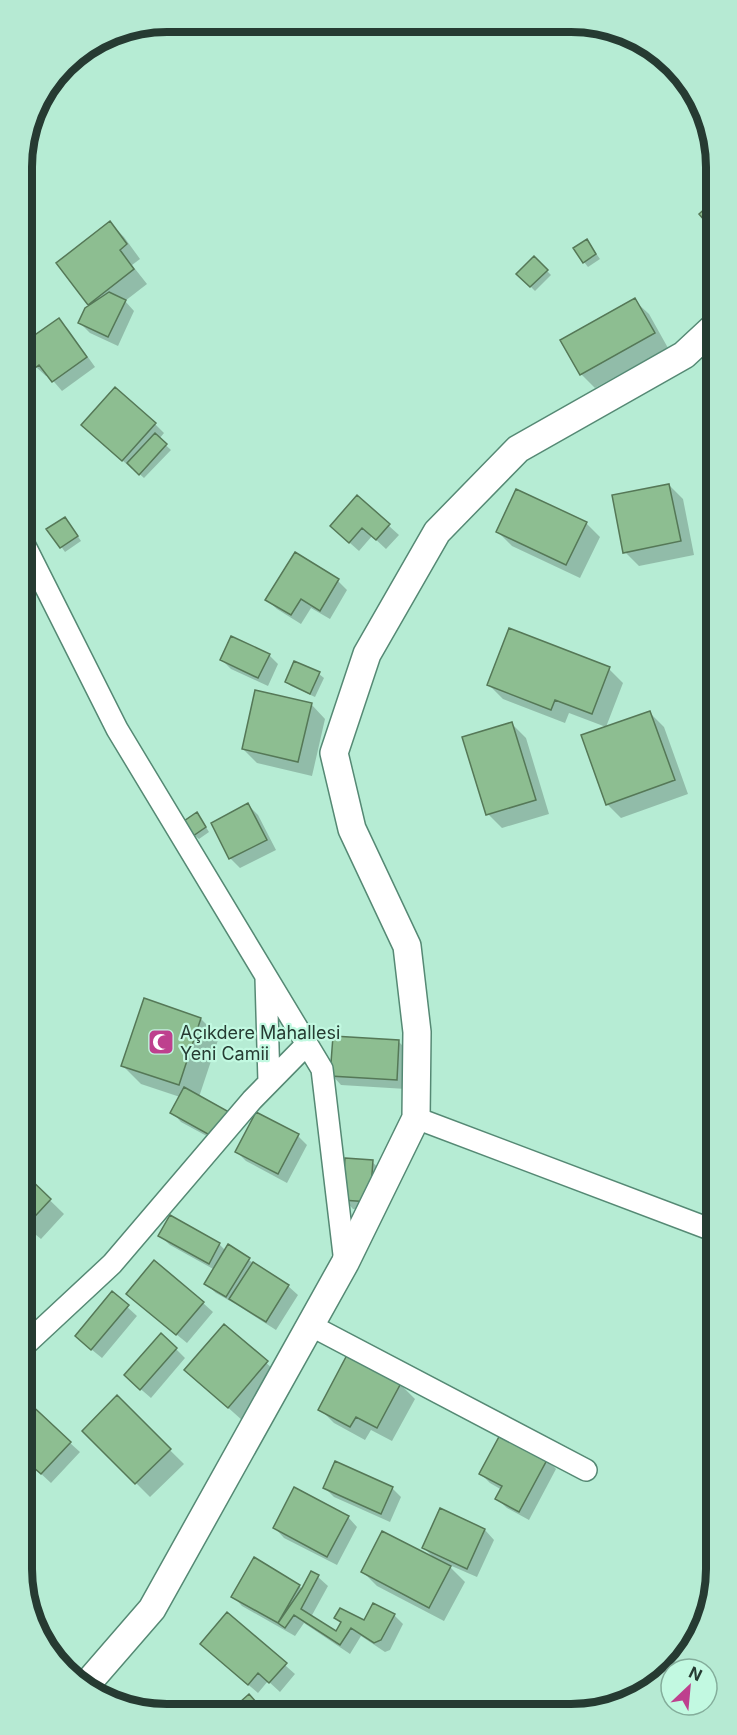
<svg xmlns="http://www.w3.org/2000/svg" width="737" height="1735" viewBox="0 0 737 1735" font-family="Inter,sans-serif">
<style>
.shadow{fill:#0003}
.building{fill:#8dbe91;stroke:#557857;stroke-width:1.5}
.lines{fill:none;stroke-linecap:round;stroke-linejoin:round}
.minor-casing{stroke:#558974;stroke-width:24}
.tertiary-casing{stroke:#558974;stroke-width:30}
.minor{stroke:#fff;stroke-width:21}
.tertiary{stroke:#fff;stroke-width:27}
.labels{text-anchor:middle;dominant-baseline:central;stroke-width:4.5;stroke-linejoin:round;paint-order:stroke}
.poi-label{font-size:18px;fill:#263b32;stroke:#c2f9e1;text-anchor:start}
.rim{fill:none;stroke:#263b32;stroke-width:8}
</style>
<rect width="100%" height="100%" fill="#b6ecd4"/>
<path class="shadow" d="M110,223L124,237L140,259L132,265L147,284L125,301L134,311L118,346L90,333L80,323L91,306L89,304Z
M591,246L600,259L588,267L584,262Z
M534,258L551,275L535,291L518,274Z
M634,300L649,314L668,348L595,388L581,374L562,341Z
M58,320L68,329L95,367L62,391L48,375L46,376L36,367L22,347Z
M155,424L164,433L159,439L171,450L144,478L133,468L132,469L93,434Z
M669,485L683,499L694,555L639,566L625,552Z
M357,497L399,535L386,549L372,536L359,551L341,535Z
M69,523L81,541L65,552L49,529Z
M586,523L600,537L580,578L512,546L498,532Z
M338,581L347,590L330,619L311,608L301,624L277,609L267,600Z
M269,655L278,664L268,686L231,669L222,660Z
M609,669L623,683L606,727L569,713L565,723L503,699L489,685Z
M319,674L324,678L315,697L291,686L286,682Z
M311,704L325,719L312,776L257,763L243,749Z
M650,713L664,727L688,794L621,818L607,804Z
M512,724L526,738L549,814L502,828L488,814Z
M248,805L258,815L276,850L240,868L230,858Z
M201,819L209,832L199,839L194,835Z
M201,1019L219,1037L199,1097L225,1146L181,1122L172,1112L180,1097L141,1084L123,1066Z
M398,1041L408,1051L406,1089L341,1085L332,1075Z
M298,1136L307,1145L287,1183L246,1161L237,1152Z
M372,1162L382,1171L379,1210L353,1209L344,1199Z
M25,1176L64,1214L41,1239L30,1230L25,1236Z
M160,1236L219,1244L226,1251L229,1247L288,1286L298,1295L276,1330L237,1305L216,1293L206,1284L215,1270L170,1245Z
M112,1293L137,1316L102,1358L86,1345Z
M138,1303H203L213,1312L187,1343Z
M224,1326L281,1376L243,1421L186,1370Z
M176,1349L185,1358L151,1398L136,1385Z
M348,1357L400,1384L415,1399L392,1441L371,1430L365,1440L334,1423L320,1409Z
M117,1398L184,1464L150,1497L84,1431Z
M70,1443L80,1452L51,1483L25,1459Z
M547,1459L556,1469L529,1520L507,1508L497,1499L502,1490L490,1483L481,1474Z
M325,1488H392L401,1497L390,1522L334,1497Z
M441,1510L485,1530L494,1540L477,1577L447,1564L465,1582L444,1621L377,1586L363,1572L435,1559L424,1548Z
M348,1517L357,1527L337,1565L284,1538L275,1528Z
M311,1573L318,1577L328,1586L311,1617L337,1633L342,1624L336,1618L365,1622L394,1615L403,1624L390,1650L385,1652L361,1636L350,1654L304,1623L295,1636L242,1606L233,1596L299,1586L303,1590Z
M227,1614L295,1674L280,1692L268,1681L258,1693L211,1653Z"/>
<path class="building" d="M711,203V228L699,214Z
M110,221L127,244L120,250L134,269L88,305L56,263Z
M587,239L596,254L583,263L573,248Z
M534,256L548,270L530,287L516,274Z
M109,292L126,300L108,337L78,323L85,308Z
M635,298L655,333L580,375L560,340Z
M59,318L87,357L52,382L39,365L35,368L22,350V344Z
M115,387L156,423L122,461L81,425Z
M155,433L167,444L139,475L127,463Z
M669,484L681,541L623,553L612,495Z
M516,489L587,522L566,565L496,532Z
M357,495L390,524L376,540L362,528L349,543L330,526Z
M65,517L78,536L60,548L46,529Z
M295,552L339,579L320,611L301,599L291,615L265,600Z
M509,628L610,667L592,714L555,700L551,710L487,685Z
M231,636L270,654L258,678L220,660Z
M294,661L320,672L310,694L285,682Z
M255,690L312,703L298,762L242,749Z
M650,711L675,780L606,805L581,735Z
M512,722L536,800L486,815L462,737Z
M248,803L267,840L229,859L211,823Z
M197,812L206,827L193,836L184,821Z
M144,998L201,1018L179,1085L121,1066Z
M333,1036L399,1040L397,1080L330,1076Z
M184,1087L229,1112L215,1138L170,1113Z
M256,1112L299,1134L278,1174L235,1152Z
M345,1158L373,1160L370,1202L342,1200Z
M25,1174L51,1199L26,1226L25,1225Z
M170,1215L220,1243L209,1264L158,1236Z
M228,1244L250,1258L226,1297L204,1284Z
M154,1260L204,1302L176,1335L126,1294Z
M253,1262L289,1285L266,1322L229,1299Z
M112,1291L129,1305L91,1350L75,1336Z
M224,1324L268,1361L228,1408L184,1370Z
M161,1333L177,1348L140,1390L124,1375Z
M347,1355L401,1383L377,1428L356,1417L350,1427L318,1410Z
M117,1395L171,1449L135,1484L82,1431Z
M25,1399L71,1442L41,1474L25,1460Z
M501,1433L548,1458L519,1512L495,1499L502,1486L479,1474Z
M335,1461L393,1487L381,1514L323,1488Z
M294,1487L349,1516L327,1557L273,1528Z
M440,1508L485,1529L467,1569L422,1548Z
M382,1531L451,1566L429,1608L361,1572Z
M254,1557L300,1585L278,1623L231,1597Z
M311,1571L319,1575L301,1609L336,1631L341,1622L334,1618L340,1608L364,1620L373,1603L395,1614L381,1640L374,1643L351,1628L340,1645L294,1615L285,1628L278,1623L302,1588Z
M227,1612L287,1663L269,1683L258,1673L248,1685L200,1644Z
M249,1694L264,1711H230Z"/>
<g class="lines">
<g class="minor-casing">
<path id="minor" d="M23,542L117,729L322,1069L345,1263
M266,978L269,1082
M416,1118L715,1231
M310,1325L586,1470
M25,1345L112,1264L252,1100L307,1044"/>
</g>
<g class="tertiary-casing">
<path id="tertiary" d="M87,1684L152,1609L345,1263L416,1118L417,1032L407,946L352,829L334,753L367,654L437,532L518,449L684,355L712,329"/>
</g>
<use href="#minor" class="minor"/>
<use href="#tertiary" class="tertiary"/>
</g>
<defs>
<g id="mosque-square" transform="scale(1.35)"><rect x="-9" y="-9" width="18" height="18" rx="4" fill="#be408e" stroke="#c2f9e1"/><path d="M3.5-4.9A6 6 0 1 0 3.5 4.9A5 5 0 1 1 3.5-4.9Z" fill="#fff"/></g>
</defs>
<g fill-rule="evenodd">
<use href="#mosque-square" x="161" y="1042"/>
</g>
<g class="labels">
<g class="poi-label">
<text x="180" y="1032">Açıkdere Mahallesi<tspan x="180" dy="21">Yeni Camii</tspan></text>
</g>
</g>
<path d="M0 0H737V1735H0ZM167 32H571A135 135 0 0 1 706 167V1569A135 135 0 0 1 571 1704H167A135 135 0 0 1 32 1569V167A135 135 0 0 1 167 32Z" fill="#b6ead3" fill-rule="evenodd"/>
<path class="rim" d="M167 32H571A135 135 0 0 1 706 167V1569A135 135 0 0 1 571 1704H167A135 135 0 0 1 32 1569V167A135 135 0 0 1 167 32Z"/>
<g transform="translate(689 1687) rotate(26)"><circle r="28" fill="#c2f9e1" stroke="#84ad9b" stroke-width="1.5"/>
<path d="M0-4.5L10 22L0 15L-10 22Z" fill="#be408e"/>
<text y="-9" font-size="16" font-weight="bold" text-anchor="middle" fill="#263b32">N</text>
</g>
</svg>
